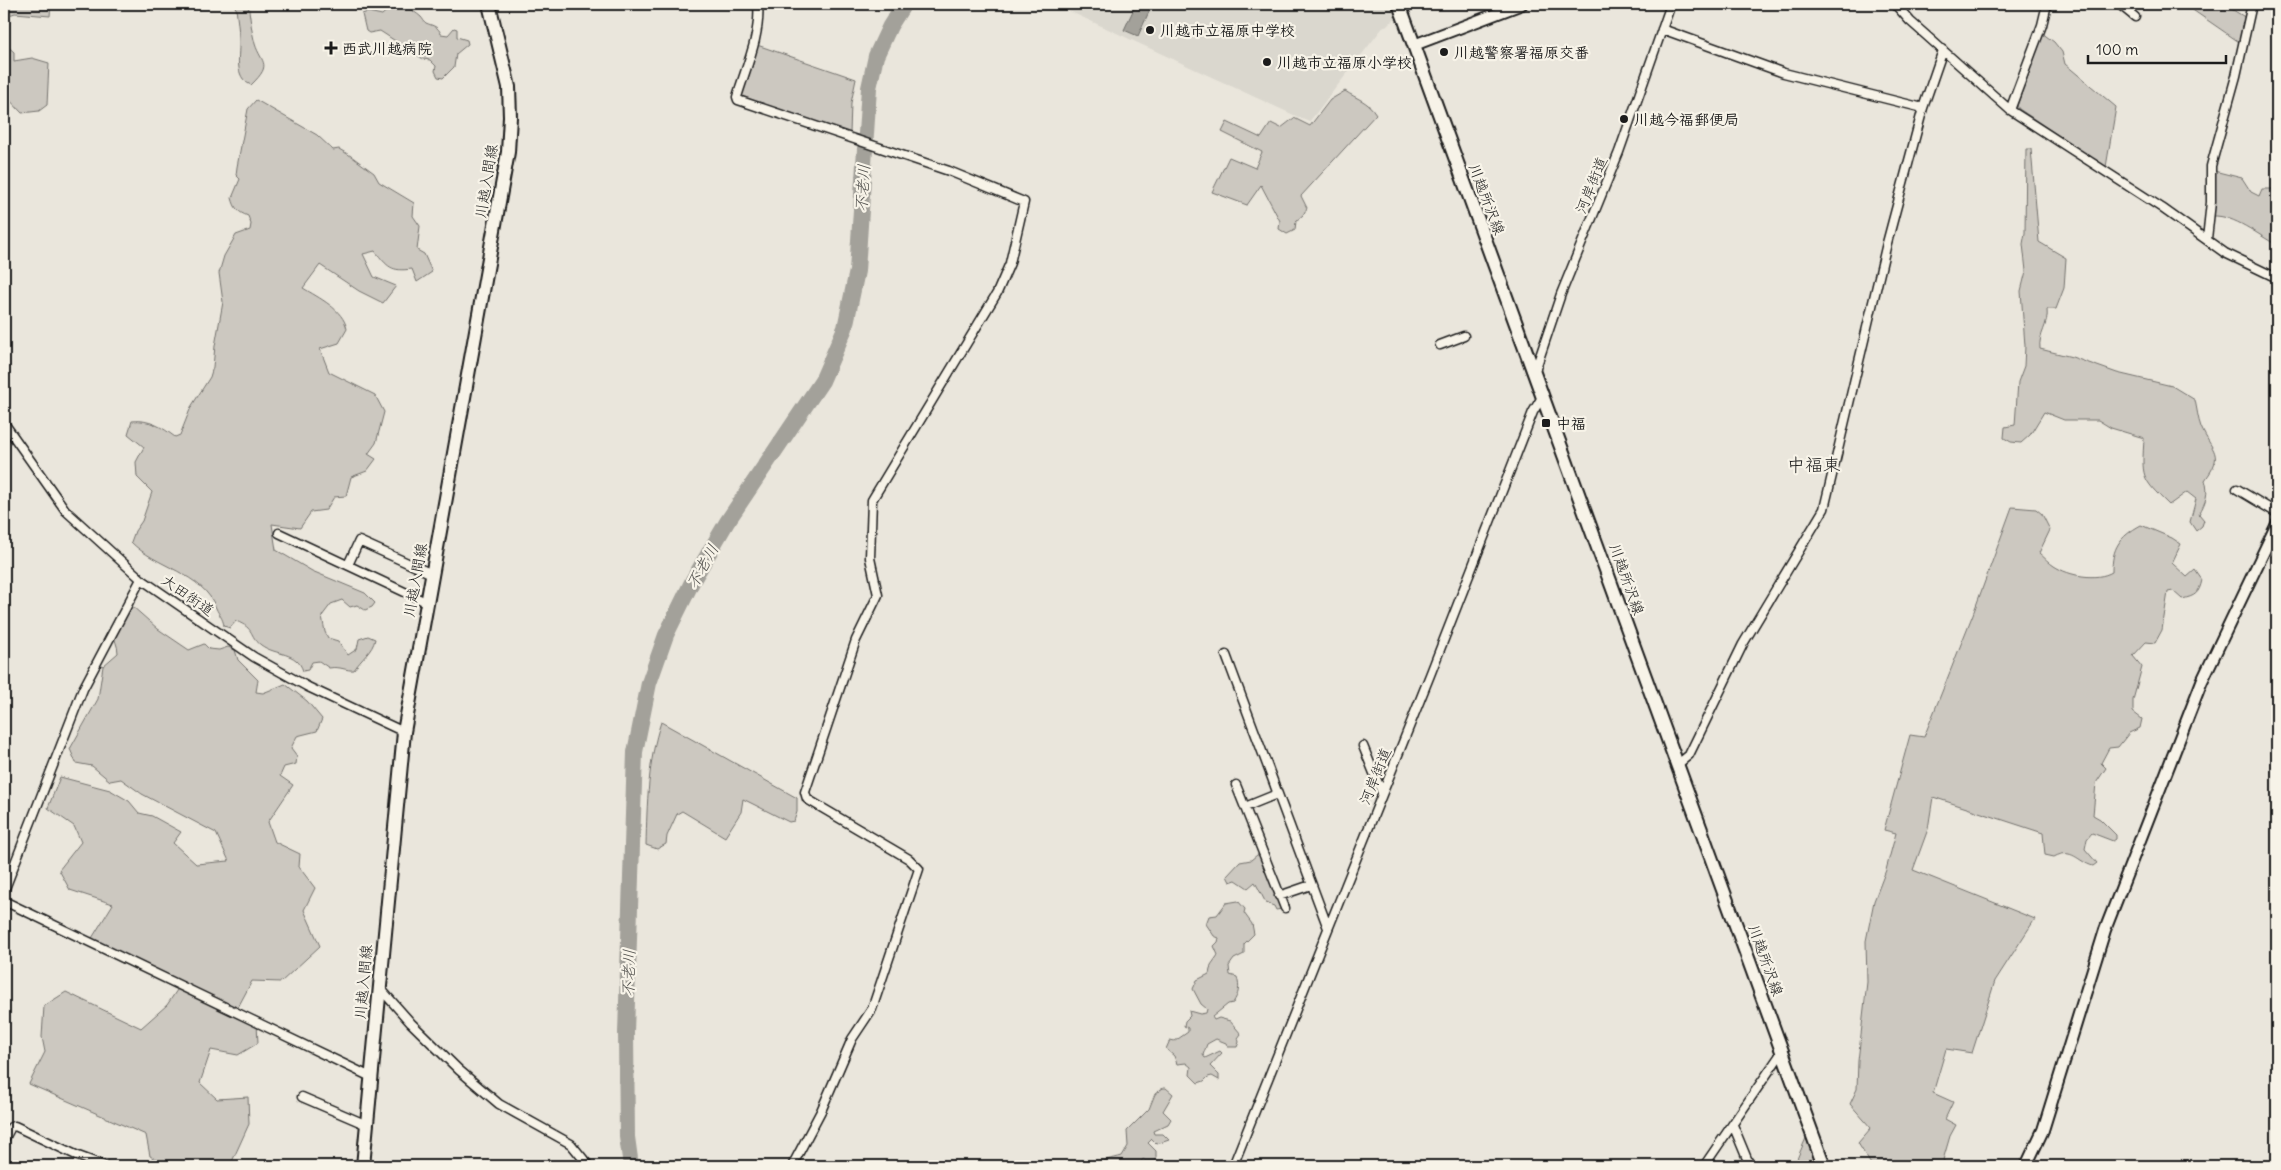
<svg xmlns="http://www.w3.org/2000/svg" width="2281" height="1170" viewBox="0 0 2281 1170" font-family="Delius,'Klee One',sans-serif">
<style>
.built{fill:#dad7ce}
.green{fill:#ccc8c0;stroke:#74726e}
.water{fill:#a3a19a;stroke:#6d6c68}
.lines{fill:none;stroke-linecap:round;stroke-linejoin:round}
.river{stroke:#a3a19a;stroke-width:16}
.minor-casing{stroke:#1c1c1c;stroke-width:11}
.tertiary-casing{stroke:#1c1c1c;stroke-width:14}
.primary-casing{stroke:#1c1c1c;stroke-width:16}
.minor{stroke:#f7f3e8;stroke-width:8}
.tertiary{stroke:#f7f3e8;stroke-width:10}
.primary{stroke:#f7f3e8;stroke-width:12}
.poi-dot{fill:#1c1c1c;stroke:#f7f3e8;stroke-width:2}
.labels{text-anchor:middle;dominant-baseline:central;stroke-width:4.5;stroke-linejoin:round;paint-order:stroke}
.poi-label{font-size:15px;font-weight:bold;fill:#1c1c1c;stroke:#f7f3e8;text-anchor:start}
.street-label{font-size:15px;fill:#1c1c1c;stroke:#f7f3e8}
.water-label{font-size:16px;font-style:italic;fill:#52514e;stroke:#f7f3e8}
.quarter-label{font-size:18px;fill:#1c1c1c;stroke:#f7f3e8}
</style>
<rect width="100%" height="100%" fill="#eae6dc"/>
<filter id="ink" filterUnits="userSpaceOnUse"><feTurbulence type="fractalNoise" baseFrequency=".02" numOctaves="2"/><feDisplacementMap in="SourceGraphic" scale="10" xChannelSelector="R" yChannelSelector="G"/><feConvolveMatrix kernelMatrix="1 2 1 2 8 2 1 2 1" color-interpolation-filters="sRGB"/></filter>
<g filter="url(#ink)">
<path class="built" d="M1069,4H1390L1395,18L1386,27L1384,26L1309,122L1069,11L1067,7Z"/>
<path class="green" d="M4,4H51L50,16L15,13L4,17Z
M232,4H248C250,16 251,28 254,40C259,63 275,62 251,85C233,77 240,55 239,39C239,29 237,18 236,8Z
M2184,4H2223L2248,19L2242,44Z
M392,6C404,6 412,9 421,17C423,19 424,22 426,23C433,26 438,26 441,34L448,35L454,28L457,29V37L467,40L468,44L456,54L454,67L443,78L438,77L435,71L436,66L430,60L423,59L380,31L369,33L366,31L362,14L368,12L382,15Z
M2042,33L2054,42L2062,52L2065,64L2116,107L2106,167L2019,109L2017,106Z
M4,43L14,52V61L32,58L49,63L47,105L39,111L22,113L4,94Z
M757,45L856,79L851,103L850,134L744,99L742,94L743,88Z
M1345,91C1357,99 1368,101 1376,114L1301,196L1307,208L1303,215L1296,221L1295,230L1287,234L1279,229L1280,221L1261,185L1247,205L1212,192L1229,157L1255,168L1262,152L1222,132L1227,122L1261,138L1271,123L1281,128L1294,118L1310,126L1330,100Z
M256,100L317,135L333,150L339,149L351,156L374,173L379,182L414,203L413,216L420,226L417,250L424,254L432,272L417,282L412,269C391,272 388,267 375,251L363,254L374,277L396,286L383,303L359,291L320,265L303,288C319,298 343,309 347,329L339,343L320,349L329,372L375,395L384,412L376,443L368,454L376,459L367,471L351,477L346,496L334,497L326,510L311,512L300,528L272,524L276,550L312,571L365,593L375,603L372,607L365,610L357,605L350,607L342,600L331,604L322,616L325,632L328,638L338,641L348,655L357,649L359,639L368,636L375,639C373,651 361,659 354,670C346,671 341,666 329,668L319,661L312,662L308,670L303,671C297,651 276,656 261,645C248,635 256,629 236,621L230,628L224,626C223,618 219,615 216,608C203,573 155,567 131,542L135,531L142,521L152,492L137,477L136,462L144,447L128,434L132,421C149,419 162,427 175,437L180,435L191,407L210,377L213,367L215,346L223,302L219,273L224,256L236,235L250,230L251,224L248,216C238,212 235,209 232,198L240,179L236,175L237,167L248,109Z
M2026,149H2031L2039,242L2066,258L2064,288L2056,309H2047C2049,326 2038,334 2040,349L2072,357L2117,373L2172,386L2195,400C2197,409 2198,419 2201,427C2212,452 2225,453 2205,480C2209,493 2206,502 2199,514L2204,520L2202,526L2196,531L2190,522L2196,499L2187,492L2169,505C2140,477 2142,477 2144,438L2111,428L2098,420H2064L2044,412L2030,435L2021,443L2011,442L2004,438L2005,427L2015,425L2018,382L2024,366L2025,346L2021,291L2026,271L2023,244L2025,233Z
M2214,171L2242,178L2251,192L2259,196L2262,189H2277V245C2258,235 2234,215 2213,216Z
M2012,507L2036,509L2042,514L2050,530L2039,553C2044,557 2049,563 2054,566C2069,576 2097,581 2112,572C2112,548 2119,537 2141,525L2172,538L2181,544L2172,563L2187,577L2195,570L2202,580C2199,594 2195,596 2182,599L2173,591L2168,592L2162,630L2155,643L2146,642L2133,656L2142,667L2133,700V712L2142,719L2140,728L2129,733L2118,747L2109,748L2101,763L2106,768L2096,783L2093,815L2100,819L2116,835V839L2113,841L2092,833L2087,839L2085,849L2097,863L2093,866C2078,862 2072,847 2054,857L2045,855L2043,833L1933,797L1928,829L1913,870L2035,919L1995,981L1972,1053L1946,1049L1933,1093L1953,1102L1945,1119L1956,1125L1950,1136L1943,1160L1951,1166H1872L1858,1143L1871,1128L1850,1104L1857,1089L1858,1061L1867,982L1866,941L1874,901L1886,870L1896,833L1884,830L1910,735L1924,737L1973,614Z
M123,605L132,606L158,629L189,650L204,644L209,649L219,650L228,647L235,650L238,660L258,680L256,692L263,693L285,684L307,701L322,719L317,731L297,736L291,748L297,756L296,764L284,767L280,776L293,785L268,822L275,842L300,854L299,867L315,888L304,910L320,946L281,982L252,981L236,1011L257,1024L258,1043L238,1055L211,1050L200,1083L217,1099L248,1097L249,1124L230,1166H167L150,1156L146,1135L29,1084L45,1052L42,1037L44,1006L66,992L141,1028L167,1005L179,987L89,943L113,904L70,890L59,870L81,842L74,826L48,808L60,777L110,790L129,801L139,813L152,816L181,832L173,843L196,864L229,861L216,833L142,794L121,779L110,781L92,766L76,763L70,749L98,699L103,666L118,653C118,645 114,640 113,633C112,623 119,614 123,605Z
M661,722L797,798V812L794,821L789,822L743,799L741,812L725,837L682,811L677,814L667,836L666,844L657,849L646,845C647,804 648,761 661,722Z
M1261,854L1264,860L1263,865L1280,883L1274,892L1282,909L1276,910L1274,906L1266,903L1255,882L1248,888L1236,880L1230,882L1227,876L1240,862L1251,860L1257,855Z
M1238,901L1245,909L1244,913L1252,924L1254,934L1244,944V954L1234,959L1229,966L1230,975L1237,977C1240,988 1239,993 1233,1003L1228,1004L1212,1017L1214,1020L1219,1018L1230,1021L1241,1034L1238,1038L1239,1042L1237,1047H1228L1226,1043L1216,1039L1207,1044L1203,1055L1205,1058L1220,1051L1222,1053L1210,1066L1219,1075V1080L1212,1076L1208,1077L1204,1081L1198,1083L1190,1075L1191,1067L1186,1063L1177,1064L1174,1056L1166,1049L1170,1040L1175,1041L1188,1032V1028L1184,1026L1185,1021L1190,1016L1189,1011L1200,1014L1206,1013L1207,1009L1201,1004L1193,989L1197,980L1209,974L1211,965L1218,955L1214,946L1218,942L1219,938L1214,936L1206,924L1209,916L1217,915L1226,903Z
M1163,1088H1166L1173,1094L1163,1111L1171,1119L1168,1124L1153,1131L1154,1134H1163L1169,1140L1157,1144L1152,1139L1148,1143L1156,1151V1161H1146L1143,1159L1138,1166H1093C1099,1160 1113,1159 1122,1156L1128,1146L1127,1131L1149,1109L1155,1094Z
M1806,1138L1817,1166H1794Z"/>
<path class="water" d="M1136,4L1152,5L1138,36L1124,30Z"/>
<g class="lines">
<path class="river" d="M631,1166L627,1137L626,1033L635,752L649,683L666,635L693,580L727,522L822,381L845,328L857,271L869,88L876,56L890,26L904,4"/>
<g class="minor-casing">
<path id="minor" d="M758,4C761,35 746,67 737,97L738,100L949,171L1024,202L1010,263L997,293L872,500L870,558L878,595L856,640L805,792L807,799L909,859L919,869L872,1009L852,1039L821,1111L792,1166
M1895,4L1910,21L2010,110L2162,208L2225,253L2277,278
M2119,4L2135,17
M1662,29L1784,73L1923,108
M2010,110L2042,25L2047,4
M2207,239L2211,202V166L2236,76L2252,4
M1440,345L1464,336
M1534,374L1561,294L1619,152L1671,4
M4,423L66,511L141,579L254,657L308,687L404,732
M2237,489L2277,513
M279,533L428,603
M348,565L359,541L432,574
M1226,655L1328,928
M1363,746L1382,793
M1677,765L1689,755L1743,644L1824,509L1887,243L1923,108L1943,50
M1236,785L1285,908
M1245,807L1277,794
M4,891L83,689L141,579
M1279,896L1311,885
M4,901L371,1077
M379,987L411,1023L459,1070L499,1104L571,1144L589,1166
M302,1097L367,1125
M1733,1125L1750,1166
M4,1140L11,1127L15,1126L78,1156L105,1166
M1233,1166L1430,675L1533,412L1542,397
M1704,1166L1782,1052"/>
</g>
<g class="tertiary-casing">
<path id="tertiary" d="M1414,45L1522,4
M2026,1166L2043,1130L2105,930L2202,681L2277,524"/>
</g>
<g class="primary-casing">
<path id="primary" d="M1399,4L1824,1166
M363,1166L404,732L508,152L510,117L509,87L489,4"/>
</g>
<use href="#minor" class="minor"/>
<use href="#tertiary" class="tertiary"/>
<use href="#primary" class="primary"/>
</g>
</g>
<g class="poi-dot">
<circle cx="1150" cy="30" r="5"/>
<path d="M328.5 40.5h5v5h5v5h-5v5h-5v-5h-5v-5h5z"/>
<circle cx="1444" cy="52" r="5"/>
<circle cx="1267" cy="62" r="5"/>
<circle cx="1624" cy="119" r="5"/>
<rect x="1541" y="418" width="10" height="10" rx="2.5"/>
</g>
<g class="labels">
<g class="poi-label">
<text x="1160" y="30">川越市立福原中学校</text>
<text x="342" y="48">西武川越病院</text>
<text x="1454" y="52">川越警察署福原交番</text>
<text x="1277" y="62">川越市立福原小学校</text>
<text x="1634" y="119">川越今福郵便局</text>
<text x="1556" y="423">中福</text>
</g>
<g class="street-label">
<text transform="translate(486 181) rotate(-81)">川越入間線</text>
<text transform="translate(1591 185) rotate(-68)">河岸街道</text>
<text transform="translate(1487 199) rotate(69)">川越所沢線</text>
<text transform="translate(1627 579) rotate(70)">川越所沢線</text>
<text transform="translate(415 580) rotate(-80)">川越入間線</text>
<text transform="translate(188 595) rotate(35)">大田街道</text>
<text transform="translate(1375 776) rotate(-68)">河岸街道</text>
<text transform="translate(1766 960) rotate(70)">川越所沢線</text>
<text transform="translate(363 982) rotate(-85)">川越入間線</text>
</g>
<g class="water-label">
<text transform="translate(862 188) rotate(-86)">不老川</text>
<text transform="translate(702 566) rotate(-61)">不老川</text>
<text transform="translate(628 973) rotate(-88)">不老川</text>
</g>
<g class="quarter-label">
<text x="1814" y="464">中福東</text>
</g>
</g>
<rect width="2281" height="1170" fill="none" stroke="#f7f3e8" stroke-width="20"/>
<rect x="10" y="10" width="2261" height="1150" fill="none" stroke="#1c1c1c" stroke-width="2" filter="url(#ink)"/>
<path d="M2088 55v8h138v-8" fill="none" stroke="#1c1c1c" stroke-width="2.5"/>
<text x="2096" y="55" font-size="15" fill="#1c1c1c" stroke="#f7f3e8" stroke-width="4" paint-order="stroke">100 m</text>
</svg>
